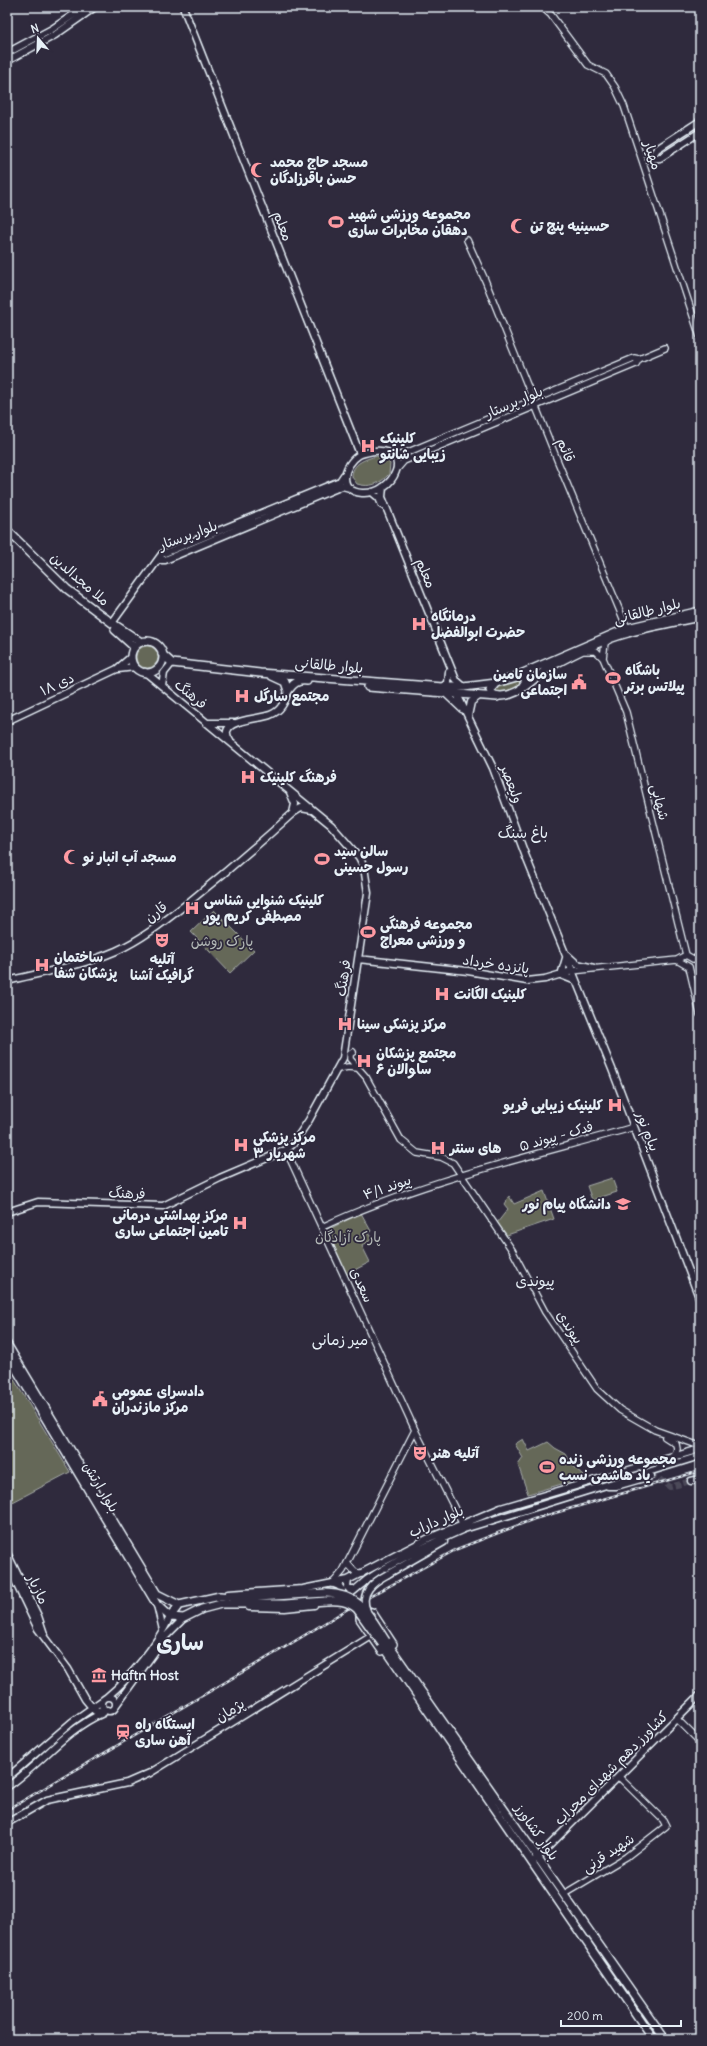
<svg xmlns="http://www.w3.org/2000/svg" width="707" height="2046" viewBox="0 0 707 2046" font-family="Delius,'Playpen Sans Arabic',sans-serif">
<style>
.green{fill:#656759;stroke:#a6aca8}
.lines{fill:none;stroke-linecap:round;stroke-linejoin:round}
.secondary-tunnel{stroke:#4b4859;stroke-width:6;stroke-dasharray:6 3;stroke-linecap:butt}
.tertiary-casing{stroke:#e8f1f8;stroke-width:8}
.secondary-casing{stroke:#e8f1f8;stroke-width:9}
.primary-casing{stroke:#e8f1f8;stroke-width:10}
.tertiary{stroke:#2f2a3d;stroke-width:5.5}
.secondary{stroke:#2f2a3d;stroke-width:6}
.primary{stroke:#2f2a3d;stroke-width:7}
.rail-casing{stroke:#e8f1f8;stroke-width:2.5}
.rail{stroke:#2f2a3d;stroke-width:1;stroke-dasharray:3;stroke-linecap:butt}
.secondary-bridge-casing{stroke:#e8f1f8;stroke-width:9;stroke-linecap:butt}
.primary-bridge-casing{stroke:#e8f1f8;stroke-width:10;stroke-linecap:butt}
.secondary-bridge{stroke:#2f2a3d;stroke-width:6}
.primary-bridge{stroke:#2f2a3d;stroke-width:7}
.labels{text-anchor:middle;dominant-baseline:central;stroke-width:3.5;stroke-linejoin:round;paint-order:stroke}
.street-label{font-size:14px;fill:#e8f1f8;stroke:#2f2a3d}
.poi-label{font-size:14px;font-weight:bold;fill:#e8f1f8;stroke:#2f2a3d;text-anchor:start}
.park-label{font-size:14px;fill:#b4bab8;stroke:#2f2a3d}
.neighbourhood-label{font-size:15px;fill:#e8f1f8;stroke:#2f2a3d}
.town-label{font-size:22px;font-weight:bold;fill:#e8f1f8;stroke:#2f2a3d}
</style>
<rect width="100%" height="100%" fill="#2f2a3d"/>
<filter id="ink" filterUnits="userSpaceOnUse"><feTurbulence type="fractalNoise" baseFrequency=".025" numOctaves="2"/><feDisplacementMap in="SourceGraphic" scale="8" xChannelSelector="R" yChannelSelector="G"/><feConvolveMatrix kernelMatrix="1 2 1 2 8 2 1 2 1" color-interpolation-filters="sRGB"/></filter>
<g filter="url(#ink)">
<path class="green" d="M377,456L387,459L390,464L389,474C380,484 370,488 357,484L352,477C352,463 365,459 377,456Z
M136 657a11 11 0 1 1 22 0a11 11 0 1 1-22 0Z
M522,679L524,682C518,692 505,694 494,693V687Z
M214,910L254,950L230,973L191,932Z
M612,1178L617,1192L592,1200L587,1186Z
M544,1191L554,1219L507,1235L497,1223L508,1209L504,1204L509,1196L514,1204Z
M361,1213L371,1231L368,1233L372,1239L362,1246L370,1262L347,1274L327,1230Z
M7,1368L70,1472L7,1505Z
M523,1439L529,1451L548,1442L555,1448L566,1454L572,1465L585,1477L528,1494L518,1465L523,1458L515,1444Z"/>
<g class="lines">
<path class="secondary-tunnel" d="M651,1476L658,1478L670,1487L691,1481"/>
<g class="tertiary-casing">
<path id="tertiary" d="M542,7L551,15L588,65L606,74L615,87L624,106L643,163L700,337
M467,240L485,280L558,462L627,628
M393,455H401L634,358L639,359L665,348
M398,468L404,461L636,364L639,359
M585,651H596L603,658L626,712L686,955
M603,658L605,643L610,639
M686,955L693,959L700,958
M677,960L689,967
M689,967L700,1014
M572,971L677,960L686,955
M353,1052L350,1054V1059L366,1077L401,1140L417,1153L441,1157L453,1163L512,1250L545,1312L597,1389L620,1410L655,1430L700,1446
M338,1069L348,1067L357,1068
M286,1150L415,1430L462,1523
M322,1227C421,1181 529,1157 634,1127
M665,1437L676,1444L677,1449L674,1457
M347,1563L355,1572L362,1574
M332,1584L343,1571L415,1430
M677,1719L700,1742
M564,1894L626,1857L666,1826L663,1820L619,1777"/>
</g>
<g class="secondary-casing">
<path id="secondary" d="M183,7L360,454
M7,53L52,29L85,7
M7,61L55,35L95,7
M650,159L657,149L700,121
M650,159L660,158L700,132
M374,451C415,448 395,495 362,493C337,491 343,465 359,455C363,453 369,452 374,451Z
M383,487L382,497L456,680L464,687
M372,492L379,498L382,505
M158,560H165L342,486L350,488
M112,623L162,554L340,481L344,475
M118,669L135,667
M162,686L164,673L172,663
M443,687L448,683L449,672
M445,693L462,709
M457,694L493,768L526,857L612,1069L700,1300
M468,716L471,702L479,696
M7,721L117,669L131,657
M206,723H234
M230,741C215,719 258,720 270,715C281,711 285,702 288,691
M290,792L295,804L293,813
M565,953L577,964L594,968
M566,958L561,975L576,981
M358,959L468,971L527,981L545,979L572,971
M7,981C44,972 81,966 116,951C143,939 166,920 189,902C225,873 259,844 293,813L301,808L312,810
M7,1212L38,1202L163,1206L220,1178L286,1150L293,1144L309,1120L343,1058L368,893L364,867L359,857L331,825L145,672
M691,1481L700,1479
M608,1486H616L651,1476
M7,1553L38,1616L44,1634
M7,1564L38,1629L68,1669L85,1699L95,1711L108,1710
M388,1574L444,1542
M348,1580L347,1587L350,1590H354
M334,1584L339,1586L342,1590L340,1599
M228,1594L303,1589L348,1580L429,1538L501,1508L700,1449
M344,1598C353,1593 360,1585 368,1579C398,1559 432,1543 464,1529L700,1456
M157,1605L163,1630
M249,1607L285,1608L314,1605
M107,1697C132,1676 156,1646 170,1617
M102 1704a7 7 0 1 1 14 0a7 7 0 1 1-14 0Z
M116,1705L166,1636L184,1618
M7,1778L72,1722L103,1700
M7,1787C41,1764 64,1730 103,1713
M7,1823L47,1800L127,1783L150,1773L375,1634
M532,1863L700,1695"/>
</g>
<g class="primary-casing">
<path id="primary" d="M7,530L67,589L112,623L141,642
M115,630L134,647
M131 657a16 16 0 1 1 32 0a16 16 0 1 1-32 0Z
M162,654L172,663L260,673L443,687H464L496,683
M272,676L285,682L288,691
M516,676L627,628L700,611
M368,687L497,697
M520,690L526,681L524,677L520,676L496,683L490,690L494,695C517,701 534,676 552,666C575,653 602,640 628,633C651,626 676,622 700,617
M288,691C293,683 298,680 307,681
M7,1344L157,1594L179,1605
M7,1354L157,1605L170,1617L184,1618L202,1609L221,1604H285L326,1601
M170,1617L179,1605L220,1596L241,1598L326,1593
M386,1641L665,2039
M382,1644L653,2039
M382,1651L360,1619V1616L365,1610L372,1612L393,1644"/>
</g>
<use href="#tertiary" class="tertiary"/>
<use href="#secondary" class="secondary"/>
<use href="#primary" class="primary"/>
<g class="rail-casing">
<path id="rail" d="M7,1810L277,1652L351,1607L457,1549L534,1519L700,1471"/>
</g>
<use href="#rail" class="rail"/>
<g class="secondary-bridge-casing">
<path id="secondary-bridge" d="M367,1611C359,1593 373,1582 388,1574"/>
</g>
<g class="primary-bridge-casing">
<path id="primary-bridge" d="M326,1593C361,1594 369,1615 386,1641
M326,1601C338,1600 348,1601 357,1609L382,1644"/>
</g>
<use href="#secondary-bridge" class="secondary-bridge"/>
<use href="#primary-bridge" class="primary-bridge"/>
</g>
</g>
<defs>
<g id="mosque-bare" transform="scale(1.2)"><path d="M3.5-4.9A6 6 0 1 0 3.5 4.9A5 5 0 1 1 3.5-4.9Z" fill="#ff9aa2" stroke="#2f2a3d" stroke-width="2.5" paint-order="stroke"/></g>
<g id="stadium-bare" transform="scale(1.2)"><path d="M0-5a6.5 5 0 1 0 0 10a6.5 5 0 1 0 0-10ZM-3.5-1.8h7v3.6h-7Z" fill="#ff9aa2" stroke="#2f2a3d" stroke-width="2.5" paint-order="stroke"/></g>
<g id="hospital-bare" transform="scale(1.2)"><path d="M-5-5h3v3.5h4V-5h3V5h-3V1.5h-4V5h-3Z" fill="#ff9aa2" stroke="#2f2a3d" stroke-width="2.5" paint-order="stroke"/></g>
<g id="civic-bare" transform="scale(1.2)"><path d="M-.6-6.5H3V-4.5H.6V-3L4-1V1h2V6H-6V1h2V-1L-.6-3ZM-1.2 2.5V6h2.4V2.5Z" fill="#ff9aa2" stroke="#2f2a3d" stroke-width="2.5" paint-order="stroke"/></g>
<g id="theatre-bare" transform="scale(1.2)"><path d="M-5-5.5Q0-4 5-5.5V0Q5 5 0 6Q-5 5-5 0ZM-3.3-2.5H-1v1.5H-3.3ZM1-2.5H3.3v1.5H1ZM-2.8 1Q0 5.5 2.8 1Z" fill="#ff9aa2" stroke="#2f2a3d" stroke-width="2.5" paint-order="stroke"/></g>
<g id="university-bare" transform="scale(1.2)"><path d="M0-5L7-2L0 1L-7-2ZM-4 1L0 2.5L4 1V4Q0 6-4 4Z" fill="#ff9aa2" stroke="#2f2a3d" stroke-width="2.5" paint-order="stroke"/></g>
<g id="museum-bare" transform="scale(1.2)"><path d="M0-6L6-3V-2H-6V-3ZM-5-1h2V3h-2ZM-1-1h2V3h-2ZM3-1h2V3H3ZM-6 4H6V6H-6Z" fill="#ff9aa2" stroke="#2f2a3d" stroke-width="2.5" paint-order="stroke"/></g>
<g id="station-bare" transform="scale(1.2)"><path d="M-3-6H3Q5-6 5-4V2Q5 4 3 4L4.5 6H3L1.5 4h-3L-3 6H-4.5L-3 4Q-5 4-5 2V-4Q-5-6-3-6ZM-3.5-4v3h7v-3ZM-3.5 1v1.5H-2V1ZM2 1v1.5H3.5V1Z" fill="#ff9aa2" stroke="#2f2a3d" stroke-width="2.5" paint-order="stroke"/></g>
</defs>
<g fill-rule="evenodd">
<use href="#mosque-bare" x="258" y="170"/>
<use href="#stadium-bare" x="336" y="222"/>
<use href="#mosque-bare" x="518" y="226"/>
<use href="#hospital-bare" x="368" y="446"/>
<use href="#hospital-bare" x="419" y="624"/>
<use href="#stadium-bare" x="613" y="678"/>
<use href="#civic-bare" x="579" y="682"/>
<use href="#hospital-bare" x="242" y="696"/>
<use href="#hospital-bare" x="248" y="777"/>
<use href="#mosque-bare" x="71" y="857"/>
<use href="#stadium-bare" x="322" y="859"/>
<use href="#hospital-bare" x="192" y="908"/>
<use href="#stadium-bare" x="368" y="932"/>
<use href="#theatre-bare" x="162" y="940"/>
<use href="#hospital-bare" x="42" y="965"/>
<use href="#hospital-bare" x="442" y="994"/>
<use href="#hospital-bare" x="345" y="1024"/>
<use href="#hospital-bare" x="364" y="1061"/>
<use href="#hospital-bare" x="615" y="1105"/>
<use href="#hospital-bare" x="241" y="1145"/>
<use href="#hospital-bare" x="438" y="1148"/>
<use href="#university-bare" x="623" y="1204"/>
<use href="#hospital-bare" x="240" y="1223"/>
<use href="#civic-bare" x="100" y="1399"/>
<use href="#theatre-bare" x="420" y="1453"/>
<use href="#stadium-bare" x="547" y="1467"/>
<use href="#museum-bare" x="99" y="1675"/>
<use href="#station-bare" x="123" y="1732"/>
</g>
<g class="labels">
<g class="street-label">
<text transform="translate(653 155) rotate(72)">مهیار</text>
<text transform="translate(283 226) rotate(70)">معلم</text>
<text transform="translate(514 402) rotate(-23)">بلوار پرستار</text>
<text transform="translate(566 450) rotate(68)">قائم</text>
<text transform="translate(188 535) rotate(-20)">بلوار پرستار</text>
<text transform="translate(426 573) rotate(68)">معلم</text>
<text transform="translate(80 579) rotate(41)">ملا مجدالدین</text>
<text transform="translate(647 611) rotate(-14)">بلوار طالقانی</text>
<text transform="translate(329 665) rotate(5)">بلوار طالقانی</text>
<text transform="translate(57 684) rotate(-25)">۱۸ دی</text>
<text transform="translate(191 694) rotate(40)">فرهنگ</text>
<text transform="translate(512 784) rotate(69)">ولیعصر</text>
<text transform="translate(660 802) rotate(76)">شهابی</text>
<text transform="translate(156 912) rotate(-37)">قارن</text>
<text transform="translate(496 964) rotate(8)">پانزده خرداد</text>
<text transform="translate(343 978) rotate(-82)">فرهنگ</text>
<text transform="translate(648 1131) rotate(69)">پیام نور</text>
<text transform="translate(556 1136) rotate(-16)">فدک - پیوند ۵</text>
<text transform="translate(387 1187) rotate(-19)">پیوند ۴/۱</text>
<text transform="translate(127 1193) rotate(2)">فرهنگ</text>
<text transform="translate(362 1285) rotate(65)">سعدی</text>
<text transform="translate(570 1327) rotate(57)">پیوندی</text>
<text transform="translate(101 1487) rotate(59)">بلوار ارتش</text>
<text transform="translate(436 1521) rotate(-24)">بلوار داراب</text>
<text transform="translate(38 1589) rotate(64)">مازیار</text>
<text transform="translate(230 1710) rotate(-32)">پژمان</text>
<text transform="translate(611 1768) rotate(-45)">کشاورز دهم شهدای محراب</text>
<text transform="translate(537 1832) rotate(55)">بلوار کشاورز</text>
<text transform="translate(608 1853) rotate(-33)">شهید قرنی</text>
</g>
<g class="poi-label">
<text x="270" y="162">مسجد حاج محمد<tspan x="270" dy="16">حسن باقرزادگان</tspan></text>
<text x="348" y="214">مجموعه ورزشی شهید<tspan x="348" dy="16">دهقان مخابرات ساری</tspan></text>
<text x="530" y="226">حسینیه پنج تن</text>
<text x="380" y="438">کلینیک<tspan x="380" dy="16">زیبایی شانتو</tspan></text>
<text x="431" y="616">درمانگاه<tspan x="431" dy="16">حضرت ابوالفضل</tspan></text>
<text x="625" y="670">باشگاه<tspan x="625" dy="16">پیلاتس برتر</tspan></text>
<text x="567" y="674" text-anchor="end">سازمان تامین<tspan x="567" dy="16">اجتماعی</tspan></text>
<text x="254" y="696">مجتمع سارگل</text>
<text x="260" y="777">فرهنگ کلینیک</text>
<text x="334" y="851">سالن سید<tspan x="334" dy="16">رسول حسینی</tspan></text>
<text x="83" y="857">مسجد آب انبار نو</text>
<text x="204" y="900">کلینیک شنوایی شناسی<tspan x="204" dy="16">مصطفی کریم پور</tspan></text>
<text x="380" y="924">مجموعه فرهنگی<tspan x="380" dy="16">و ورزشی معراج</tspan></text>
<text x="54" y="957">ساختمان<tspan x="54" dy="16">پزشکان شفا</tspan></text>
<text x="162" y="959" text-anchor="middle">آتلیه<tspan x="162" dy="16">گرافیک آشنا</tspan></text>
<text x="454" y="994">کلینیک الگانت</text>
<text x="357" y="1024">مرکز پزشکی سینا</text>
<text x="376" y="1053">مجتمع پزشکان<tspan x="376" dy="16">ساوالان ۶</tspan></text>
<text x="603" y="1105" text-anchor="end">کلینیک زیبایی فریو</text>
<text x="253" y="1137">مرکز پزشکی<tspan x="253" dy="16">شهریار ۳</tspan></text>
<text x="450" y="1148">های سنتر</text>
<text x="611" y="1204" text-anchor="end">دانشگاه پیام نور</text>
<text x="228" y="1215" text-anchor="end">مرکز بهداشتی درمانی<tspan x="228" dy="16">تامین اجتماعی ساری</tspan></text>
<text x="112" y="1391">دادسرای عمومی<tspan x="112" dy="16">مرکز مازندران</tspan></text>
<text x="432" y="1453">آتلیه هنر</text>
<text x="559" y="1459">مجموعه ورزشی زنده<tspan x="559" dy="16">یاد هاشمی نسب</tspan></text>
<text x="111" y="1675">Haftn Host</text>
<text x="135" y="1724">ایستگاه راه<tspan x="135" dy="16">آهن ساری</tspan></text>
</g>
<g class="park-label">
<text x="222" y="941">پارک روشن</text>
<text x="348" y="1237">پارک آزادگان</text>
</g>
<g class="neighbourhood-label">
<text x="523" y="832">باغ سنگ</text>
<text x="535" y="1280">پیوندی</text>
<text x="340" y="1339">میر زمانی</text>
</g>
<g class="town-label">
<text x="180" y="1642">ساری</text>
</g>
</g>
<rect width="707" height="2046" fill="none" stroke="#2f2a3d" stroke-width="24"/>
<rect x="12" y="12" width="683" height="2022" fill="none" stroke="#e8f1f8" stroke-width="1.5" filter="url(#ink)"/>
<g transform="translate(38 38) rotate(341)" stroke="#2f2a3d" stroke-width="3" paint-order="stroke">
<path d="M0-3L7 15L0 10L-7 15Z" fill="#e8f1f8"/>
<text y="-6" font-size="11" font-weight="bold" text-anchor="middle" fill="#e8f1f8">N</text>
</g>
<path d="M561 2020v6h120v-6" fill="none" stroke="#e8f1f8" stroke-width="2"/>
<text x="567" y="2020" font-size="12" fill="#e8f1f8" stroke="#2f2a3d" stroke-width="3" paint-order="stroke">200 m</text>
</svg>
